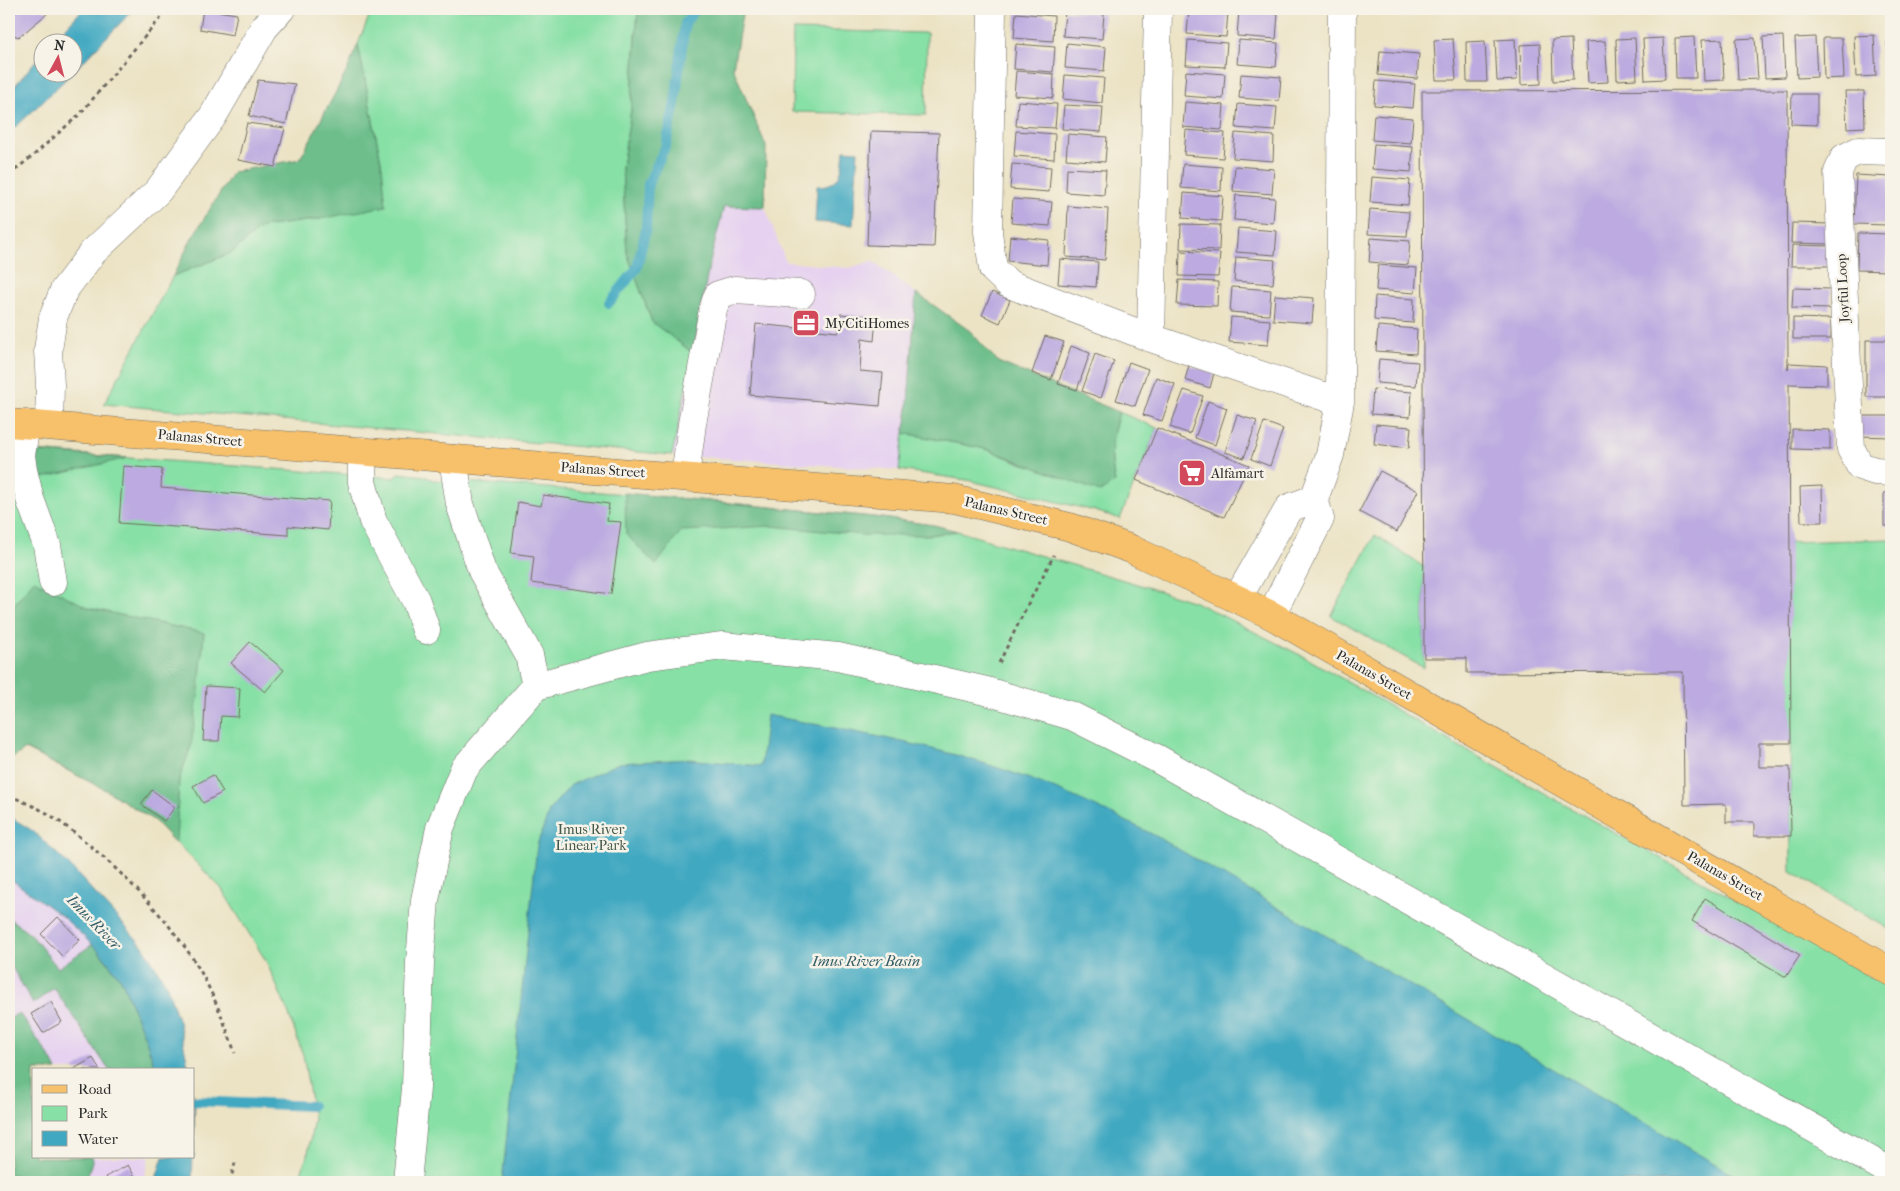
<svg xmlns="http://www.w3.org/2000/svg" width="1900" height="1191" viewBox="0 0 1900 1191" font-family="'IM FELL French Canon',serif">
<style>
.built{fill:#e6d2f0}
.green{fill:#87e0a6;stroke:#598668}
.forest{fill:#6dbe8b;stroke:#4c745b}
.water{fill:#41a8c1;stroke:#366a76}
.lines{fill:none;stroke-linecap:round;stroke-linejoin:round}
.stream{stroke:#41a8c1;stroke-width:10}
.building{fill:#bcaae0}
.minor-casing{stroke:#6f6b61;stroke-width:29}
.major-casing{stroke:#6f6b61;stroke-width:29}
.path{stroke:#6f6b61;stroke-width:3;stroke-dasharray:4 4;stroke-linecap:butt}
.minor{stroke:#fff;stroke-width:28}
.major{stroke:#f7c06b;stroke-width:28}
.labels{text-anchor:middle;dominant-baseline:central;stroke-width:5;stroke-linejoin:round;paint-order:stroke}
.street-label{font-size:14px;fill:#2b2b2b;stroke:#f7f3e8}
.poi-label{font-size:14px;fill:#2b2b2b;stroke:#f7f3e8;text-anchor:start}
.park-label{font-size:14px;fill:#42584a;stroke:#f7f3e8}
.water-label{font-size:15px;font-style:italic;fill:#345d67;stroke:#f7f3e8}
</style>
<rect width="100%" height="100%" fill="#f7f3e8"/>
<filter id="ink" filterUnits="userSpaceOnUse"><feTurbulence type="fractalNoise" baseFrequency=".02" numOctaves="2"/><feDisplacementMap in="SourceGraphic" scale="10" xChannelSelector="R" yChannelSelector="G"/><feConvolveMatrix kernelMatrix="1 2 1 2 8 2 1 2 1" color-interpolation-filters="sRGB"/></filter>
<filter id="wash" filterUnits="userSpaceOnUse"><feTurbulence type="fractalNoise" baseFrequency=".0096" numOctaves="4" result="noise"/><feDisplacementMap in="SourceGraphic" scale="20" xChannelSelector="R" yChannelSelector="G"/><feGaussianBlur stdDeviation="1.12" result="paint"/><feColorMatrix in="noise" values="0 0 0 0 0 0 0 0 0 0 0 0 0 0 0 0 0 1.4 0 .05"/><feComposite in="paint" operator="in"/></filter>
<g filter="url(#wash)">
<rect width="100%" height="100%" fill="#ece3c5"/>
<path class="built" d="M724,206L765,207L786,262L849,268L872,261L916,293L907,417L899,470L672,455L709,266Z
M9,878L63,917L99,951L156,1070H34V1157H149L147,1169L142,1182H9Z"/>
<path class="green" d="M372,9H638L631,110L622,167L627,253L652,322L693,353L672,455L104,404L173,276L231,253L262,227L320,219L382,167L358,44Z
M793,30L927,33L926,115L792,112Z
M1119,412L1157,428L1120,519L1095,511L967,480L899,470L904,433L986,449L1023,464L1115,482C1109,453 1111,440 1119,412Z
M9,449L395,478L399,473L424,476L433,480C549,488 665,496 780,508C839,514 899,517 957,531L1137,584L1195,602L1310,660L1450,741L1813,943L1891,989V1182H298L308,1153L314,1118L303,1055L288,1012L266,961L221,888L155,821L106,790L9,741Z
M1375,535L1424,567V668L1331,616Z
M1891,539V930L1791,872L1789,542Z"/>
<path class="forest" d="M638,9H743L733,68L766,146L765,207L724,206L709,266L693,353L652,322L627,253L622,167L631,110Z
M358,44L382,167L386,206L320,219L262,227L231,253L173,276L192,238L233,172L300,159L347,71Z
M916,293L970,331L998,362L1119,412C1111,440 1109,453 1115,482L1100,492L986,449L904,433L907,417Z
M40,452L127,458L30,481L32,469Z
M625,493L873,517L934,525L957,531L930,535H864L771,526L681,531L656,565L626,534Z
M34,580L89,608L204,633L199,690L191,746L179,780L176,844L155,821L106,790L26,749L9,760V611Z
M9,918L32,936L58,968L93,944L121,979L146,1040L156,1070H109L54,988L33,1004L9,962Z
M19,1013L53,1062L57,1070H34V1157H93L87,1179L89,1182H24V1178L9,1174V1019Z"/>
<path class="water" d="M83,9H134L73,72L72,42H52Z
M42,53V72L72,73L17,126L9,131V93Z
M844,150L858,151L853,225L815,222L817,186C842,186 842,170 844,150Z
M767,715C848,731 931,744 1010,772C1061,789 1108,812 1156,836L1746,1182H502L537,845L550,809L571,785L619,763L688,759L761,766Z
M9,816L33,831L71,867L143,946L166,984L179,1022L189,1070H156L146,1040L121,979L99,951L63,917L9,878Z
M194,1094L195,1101L192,1182H155L163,1157H194Z"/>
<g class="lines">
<path class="stream" d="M609,303L637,268L646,228L648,184L666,145L675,103L685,23L696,9
M194,1101L312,1106"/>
</g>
<g id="blocks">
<path class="building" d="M9,9H42L49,12L19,37L10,34L9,37Z
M203,9L237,14L233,35L200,29Z
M1071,9H1106V13L1071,10Z
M1189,9L1228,12L1226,37L1187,34Z
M1065,11L1104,14L1102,39L1063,36Z
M1239,11L1278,14L1276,39L1237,36Z
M1016,13L1054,16L1053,41L1014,38Z
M1874,35L1876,76L1856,77L1854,36Z
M1783,36L1785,77L1765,78L1763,37Z
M1694,37L1696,78H1676L1675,38Z
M1815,37L1817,77L1797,78L1795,38Z
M1635,38L1637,79L1617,80L1616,39Z
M1663,38L1665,79L1645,80L1643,39Z
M1755,38L1758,79L1738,80L1736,39Z
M1823,38H1842L1844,78L1824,79Z
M1453,39L1456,80H1436L1434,40Z
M1515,39L1517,80L1497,81L1495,40Z
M1571,39L1573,80L1553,81L1552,40Z
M1722,39L1724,80L1704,81L1702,40Z
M1188,40L1227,43L1225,67L1186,65Z
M1239,40L1278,43L1276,67L1237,64Z
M1891,40V81H1889L1887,41Z
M1485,41L1487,82H1467L1466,42Z
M1605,41L1608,82L1588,83L1586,42Z
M1067,43L1106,47L1104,71L1065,68Z
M1016,44L1055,47L1053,72L1014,69Z
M1540,44L1541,84L1521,85L1520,45Z
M1380,51L1419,54L1417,79L1378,75Z
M1016,71L1054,74L1053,98L1014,95Z
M1186,71L1225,74L1223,99L1184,96Z
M1241,74L1281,77L1279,101L1239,98Z
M1065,75L1104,78L1102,103L1063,99Z
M258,80L295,84L286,124L249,116Z
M1376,81L1415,84L1413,108L1374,105Z
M1787,90L1788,370L1789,363L1827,365V385L1789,384L1791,743H1759V767H1790L1791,836H1754V822H1726V804L1684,805L1683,672L1467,673V658H1424L1422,91Z
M1845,91H1864L1865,127L1847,128Z
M1889,92H1891V124H1888Z
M1792,94H1817V125L1791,124Z
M1018,101L1057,104L1055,128L1016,126Z
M1185,102L1224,105L1222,130L1183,127Z
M1238,104L1277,107L1275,131L1236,128Z
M1064,105L1103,107L1101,132L1062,129Z
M1374,115L1413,118L1411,143L1372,140Z
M247,123L285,128L275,167L238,160Z
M1186,130L1225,133L1223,158L1184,155Z
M871,131L939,133L934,247L867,245Z
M1016,131L1055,134L1054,159L1014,156Z
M1235,133L1274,136L1273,161L1233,158Z
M1068,134L1107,137L1105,162L1066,159Z
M1374,144L1413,147L1411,172L1372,169Z
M1012,164L1051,167L1049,192L1010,189Z
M1183,164L1222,167L1221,191L1181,188Z
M1235,166L1274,169L1272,194L1233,191Z
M1067,168L1106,170L1104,195L1066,192Z
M1856,175L1890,177L1888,225L1854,224Z
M1372,177L1410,180L1408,205L1370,202Z
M1184,193L1223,196L1221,221L1182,218Z
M1236,195L1275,198L1273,223L1234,220Z
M1013,199L1052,202L1050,226L1011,223Z
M1068,206L1108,209L1105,260L1066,257Z
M1370,209L1409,212L1407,236L1368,234Z
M1792,223L1830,224V244L1791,243Z
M1181,224L1220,225L1219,250L1180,249Z
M1238,228L1277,231L1275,255L1236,252Z
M1858,233L1888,234L1887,271L1857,270Z
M1010,236L1049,240L1047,265L1008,261Z
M1371,238L1410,241L1408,265L1369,262Z
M1792,245L1829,246V266H1791Z
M1180,251L1220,253L1218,277L1179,276Z
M1236,257L1275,260L1273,284L1234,281Z
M1060,259L1098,262L1096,287L1058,284Z
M1378,265L1417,268L1415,293L1376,290Z
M1179,280L1218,282L1217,306L1177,305Z
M1232,287L1271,290L1269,315L1230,312Z
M1793,288L1831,289L1830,309L1792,308Z
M992,292L1010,300L1000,323L982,315Z
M1275,295L1314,298L1312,323L1273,320Z
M1375,296L1414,299L1413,323L1374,320Z
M840,314L876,317L874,341L862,339L860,371L883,373L880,406L750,395L756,324L838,332Z
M1231,317L1270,320L1268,345L1229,342Z
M1793,318L1831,319V339H1793Z
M1378,326L1417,329L1416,354L1376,351Z
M1045,336L1064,342L1051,380L1032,373Z
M1866,340H1891V397H1866Z
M1071,346L1090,353L1077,390L1058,384Z
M1095,354L1114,361L1101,398L1082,391Z
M1379,359L1418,362L1416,386L1377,383Z
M1129,362L1148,369L1135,406L1116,400Z
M1189,365L1214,373L1210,388L1185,380Z
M1156,377L1175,384L1162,421L1143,415Z
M1373,389L1412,392L1410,417L1371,414Z
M1184,390L1203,396L1190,434L1170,427Z
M1208,401L1227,408L1215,445L1195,438Z
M1237,415L1257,421L1244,458L1225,452Z
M1859,416H1891V437L1858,436Z
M1264,422L1283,429L1270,466L1251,459Z
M1376,424L1411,427L1409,448L1374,444Z
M1157,428L1249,465L1224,517L1136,480Z
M1792,429L1830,430V450L1792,449Z
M123,466L162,469L161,488L330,501L328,530L288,526V535L119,523Z
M1380,471L1418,491L1397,532L1359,512Z
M1822,486L1823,522H1801L1800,487Z
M1884,493H1891V526H1884Z
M543,495L609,504L607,521L621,522L611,594L531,583L534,556L511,553L518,502L541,506Z
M250,642L284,670L265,692L231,663Z
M206,686L240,688L238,717L221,716L219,741H203Z
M213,775L223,792L203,803L193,786Z
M152,790L175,807L164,821L141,804Z
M1705,898L1800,955L1786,977L1692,921Z
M58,917L80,940L62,956L41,934Z
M51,1002L62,1022L43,1033L31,1014Z
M93,1058L100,1070H72Z
M128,1165L138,1182H109L106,1177Z"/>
</g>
</g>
<g filter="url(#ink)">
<use href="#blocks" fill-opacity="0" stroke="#6f6b61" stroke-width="1"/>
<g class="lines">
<g class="minor-casing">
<path id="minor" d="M992,9L988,232L993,269L1009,284L1151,338L1340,402
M1891,152L1858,151L1844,158L1838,172L1851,449L1860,466L1875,471L1891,472
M1151,338L1158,9
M26,424L21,455L23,470L30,499L47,545L53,582
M49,425L50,385L48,350L53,318L64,290L93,252L158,191L213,116L264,28L281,9
M362,451V482L373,521L416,601L426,630
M685,476L692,424L713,309L718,295L734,290L801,294
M1237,599L1289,508L1314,499
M1271,615L1320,519L1314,499L1330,455L1340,402L1342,9
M536,686L647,656L723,646L838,657L986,691L1072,716L1156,758L1891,1172
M407,1182L416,1088L420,962L425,900L440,828L464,769L536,686L529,655L482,571L460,504L453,459"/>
</g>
<g class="major-casing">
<path id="major" d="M9,423L954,499L1070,527L1131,549L1271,615L1891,972"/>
</g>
<path class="path" d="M9,175L35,154L81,113L168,9
M999,663L1028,604L1054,555
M9,795C23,802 40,808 53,817C105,853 173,920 203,976C216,1001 226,1026 235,1053
M230,1182L236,1159"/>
<use href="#minor" class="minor"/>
<use href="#major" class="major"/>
</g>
</g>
<defs>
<g id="office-square" transform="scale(1.4375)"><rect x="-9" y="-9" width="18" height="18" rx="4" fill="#d1495b" stroke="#f7f3e8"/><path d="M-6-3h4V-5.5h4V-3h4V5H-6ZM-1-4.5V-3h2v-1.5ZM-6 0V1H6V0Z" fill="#fff"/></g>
<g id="supermarket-square" transform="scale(1.4375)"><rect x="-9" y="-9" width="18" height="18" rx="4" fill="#d1495b" stroke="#f7f3e8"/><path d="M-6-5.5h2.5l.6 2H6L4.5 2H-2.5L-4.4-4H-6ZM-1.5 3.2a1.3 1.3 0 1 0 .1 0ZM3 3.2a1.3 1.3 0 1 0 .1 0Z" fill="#fff"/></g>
</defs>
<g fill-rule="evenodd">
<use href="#office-square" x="806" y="323"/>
<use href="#supermarket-square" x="1192" y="473"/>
</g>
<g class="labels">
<g class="street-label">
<text transform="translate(1843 288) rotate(-93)">Joyful Loop</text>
<text transform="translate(200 438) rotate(5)">Palanas Street</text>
<text transform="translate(603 470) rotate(4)">Palanas Street</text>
<text transform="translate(1006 511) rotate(13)">Palanas Street</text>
<text transform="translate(1374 675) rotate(30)">Palanas Street</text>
<text transform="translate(1725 876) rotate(30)">Palanas Street</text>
</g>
<g class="poi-label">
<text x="825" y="323">MyCitiHomes</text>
<text x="1211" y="473">Alfamart</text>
</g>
<g class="park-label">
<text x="591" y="829">Imus River<tspan x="591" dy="16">Linear Park</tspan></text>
</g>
<g class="water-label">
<text transform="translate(94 922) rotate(46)">Imus River</text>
<text x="866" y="961">Imus River Basin</text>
</g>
</g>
<rect width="1900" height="1191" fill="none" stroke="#f7f3e8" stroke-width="30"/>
<rect x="32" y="1068" width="162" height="90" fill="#f7f3e8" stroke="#a5a39c"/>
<rect x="42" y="1085" width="25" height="8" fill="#f7c06b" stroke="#a5a39c"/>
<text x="78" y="1094" font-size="15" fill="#2b2b2b">Road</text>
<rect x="42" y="1106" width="25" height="15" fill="#87e0a6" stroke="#a5a39c"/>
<text x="78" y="1118" font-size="15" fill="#2b2b2b">Park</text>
<rect x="42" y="1131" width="25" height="15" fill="#41a8c1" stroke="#a5a39c"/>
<text x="78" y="1144" font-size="15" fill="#2b2b2b">Water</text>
<g transform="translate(58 58) rotate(7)"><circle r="24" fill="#f7f3e8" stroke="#a5a39c"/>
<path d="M0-4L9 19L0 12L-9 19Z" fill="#d1495b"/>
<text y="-8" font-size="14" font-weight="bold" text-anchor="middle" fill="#2b2b2b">N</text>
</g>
</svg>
